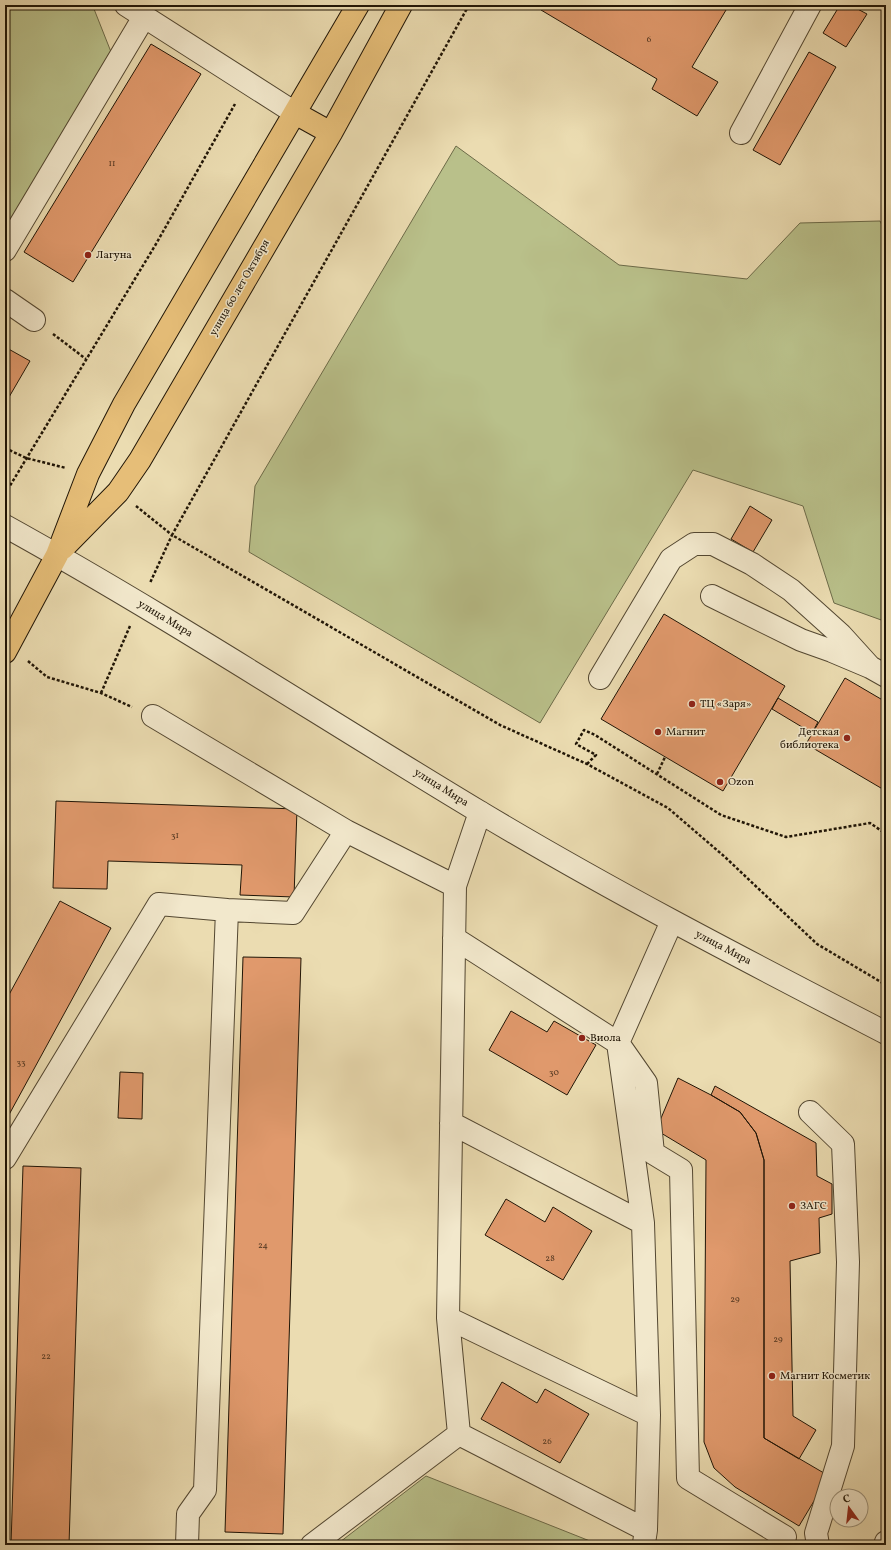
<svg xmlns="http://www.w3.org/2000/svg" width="891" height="1550" viewBox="0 0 891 1550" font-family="Vollkorn,serif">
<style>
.green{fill:#b9c08a;stroke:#6c6a48}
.building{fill:#e0996c;stroke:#201506}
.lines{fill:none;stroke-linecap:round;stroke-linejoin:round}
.minor-casing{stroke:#534731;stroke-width:24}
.major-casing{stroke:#201506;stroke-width:24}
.path{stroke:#201506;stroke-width:2.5;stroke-dasharray:3 2;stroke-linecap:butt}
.minor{stroke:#f2e8cc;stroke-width:22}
.major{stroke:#e6be78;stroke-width:22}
.poi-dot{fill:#8f2418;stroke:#f2e8cc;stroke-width:1.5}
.labels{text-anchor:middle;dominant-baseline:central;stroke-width:3;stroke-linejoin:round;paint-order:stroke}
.number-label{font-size:9px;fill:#503620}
.poi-label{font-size:11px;fill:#201506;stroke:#f2e8cc;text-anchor:start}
.street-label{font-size:11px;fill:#201506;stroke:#f2e8cc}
</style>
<rect width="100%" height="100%" fill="#ebdcb1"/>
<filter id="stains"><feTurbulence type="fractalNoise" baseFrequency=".005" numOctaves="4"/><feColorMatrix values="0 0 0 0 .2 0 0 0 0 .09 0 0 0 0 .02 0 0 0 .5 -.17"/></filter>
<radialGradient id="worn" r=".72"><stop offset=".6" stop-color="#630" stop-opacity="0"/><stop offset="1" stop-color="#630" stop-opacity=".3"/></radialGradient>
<path class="green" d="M5,5H89L94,9L115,62L10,231L5,228Z
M456,146L619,265L747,279L800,223L880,221L886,233V619L884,621L834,603L803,506L693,470L540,723L249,552L255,486Z
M426,1476L600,1545H336Z"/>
<path class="building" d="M544,5H729L692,67L718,82L697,116L652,89L657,79L541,10Z
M840,5H850L867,14L846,47L823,33Z
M151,44L201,74L73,282L24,252Z
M809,52L836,67L780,165L753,150Z
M5,347L30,361L5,404Z
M750,506L772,520L753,552L731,539Z
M664,614L785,686L723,791L601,719Z
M845,678L886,702V791L806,744Z
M778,698L818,722L812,733L772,709Z
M56,801L297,809L294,897L240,895L242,865L108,861L107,889L53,888Z
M60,901L111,928L5,1122V1002Z
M243,957L301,958L283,1534L225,1532Z
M511,1011L547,1032L554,1021L596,1045L567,1095L489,1050Z
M120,1072L143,1073L142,1119L118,1118Z
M678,1078L711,1095L740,1112L756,1133L764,1160V1438L829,1476L799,1526L735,1487L714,1468L704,1442L706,1160L656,1130Z
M715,1086L816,1143L817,1176L832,1184V1214L819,1218L820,1253L790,1261L793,1416L816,1430L799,1459L764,1438V1160L756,1133L740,1112L711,1095Z
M23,1166L81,1168L69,1545H11Z
M506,1199L545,1222L553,1207L592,1231L563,1280L485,1235Z
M502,1382L537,1403L545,1389L589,1414L560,1463L481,1419Z"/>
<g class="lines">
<g class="minor-casing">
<path id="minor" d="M126,5L295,113
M741,133L810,5
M5,250L144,17
M5,300L34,320
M5,526C166,615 320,716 478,811C611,891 749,962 886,1033
M712,596L801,640L832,651L870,667L886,676
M600,678L671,559L694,544H713L752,564L791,590L841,635L870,667
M153,716L346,831
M480,812L455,886L448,1318L459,1434L646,1530
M454,938L618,1043L646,1083L653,1153L681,1170L688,1478L785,1537
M810,1112L843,1144L848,1262L843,1446L816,1533L818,1545
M451,1123L643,1223
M5,1158L159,904L227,910
M448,1318L649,1415
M644,1543L646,1530L649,1415L643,1223L618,1043L672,921
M187,1545L188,1514L205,1490L227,910L293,913L346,831L455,886
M312,1545L459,1434
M885,1545L886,1542"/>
</g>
<g class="major-casing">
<path id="major" d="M295,113L331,133
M63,548L118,492L140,460L331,133L401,5
M5,652L57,555L88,474L124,404L358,5"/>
</g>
<path class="path" d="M469,5L172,535L500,725L587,764L668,808L725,857L817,944L886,985
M53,334L86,359
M5,448L26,458L66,468
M5,494L156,244L235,104
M136,506L172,535L150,583
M28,661L47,677L101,693L132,707
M101,693L130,626
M587,764L596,755L576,744L584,730L595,735L721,815L786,837L870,823L886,834
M657,774L665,757"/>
<use href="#minor" class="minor"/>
<use href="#major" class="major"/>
</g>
<g class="poi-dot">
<circle cx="88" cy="255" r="4"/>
<circle cx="692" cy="704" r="4"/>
<circle cx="658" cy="732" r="4"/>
<circle cx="847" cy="738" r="4"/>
<circle cx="720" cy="782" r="4"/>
<circle cx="582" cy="1038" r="4"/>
<circle cx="792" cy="1206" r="4"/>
<circle cx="772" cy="1376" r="4"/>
</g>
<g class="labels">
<g class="number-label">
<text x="649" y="39">6</text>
<text x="112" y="163">11</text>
<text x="175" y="835">31</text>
<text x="21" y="1062">33</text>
<text x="554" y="1072">30</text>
<text x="263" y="1245">24</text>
<text x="550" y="1258">28</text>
<text x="735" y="1299">29</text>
<text x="778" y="1339">29</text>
<text x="46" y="1356">22</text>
<text x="547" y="1441">26</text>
</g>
<g class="poi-label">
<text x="96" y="255">Лагуна</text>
<text x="700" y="704">ТЦ «Заря»</text>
<text x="666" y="732">Магнит</text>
<text x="839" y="732" text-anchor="end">Детская<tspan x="839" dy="13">библиотека</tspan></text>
<text x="728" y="782">Ozon</text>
<text x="590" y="1038">Виола</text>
<text x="800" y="1206">ЗАГС</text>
<text x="780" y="1376">Магнит Косметик</text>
</g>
<g class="street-label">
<text transform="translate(240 288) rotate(-60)">улица 60 лет Октября</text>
<text transform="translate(165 619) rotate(31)">улица Мира</text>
<text transform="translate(441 788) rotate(32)">улица Мира</text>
<text transform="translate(723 948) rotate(28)">улица Мира</text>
</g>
</g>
<rect width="891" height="1550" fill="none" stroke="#ebdcb1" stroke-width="20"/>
<rect x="6" y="6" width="879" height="1538" fill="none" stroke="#201506" stroke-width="2"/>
<rect x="10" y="10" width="871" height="1530" fill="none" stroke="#201506"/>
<g transform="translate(849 1508) rotate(345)"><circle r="19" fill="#f2e8cc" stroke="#9e947d"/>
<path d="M0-3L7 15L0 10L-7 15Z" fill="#8f2418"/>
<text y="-6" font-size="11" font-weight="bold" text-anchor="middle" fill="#201506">С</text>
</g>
<rect width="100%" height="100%" filter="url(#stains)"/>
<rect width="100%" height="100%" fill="url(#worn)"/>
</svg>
